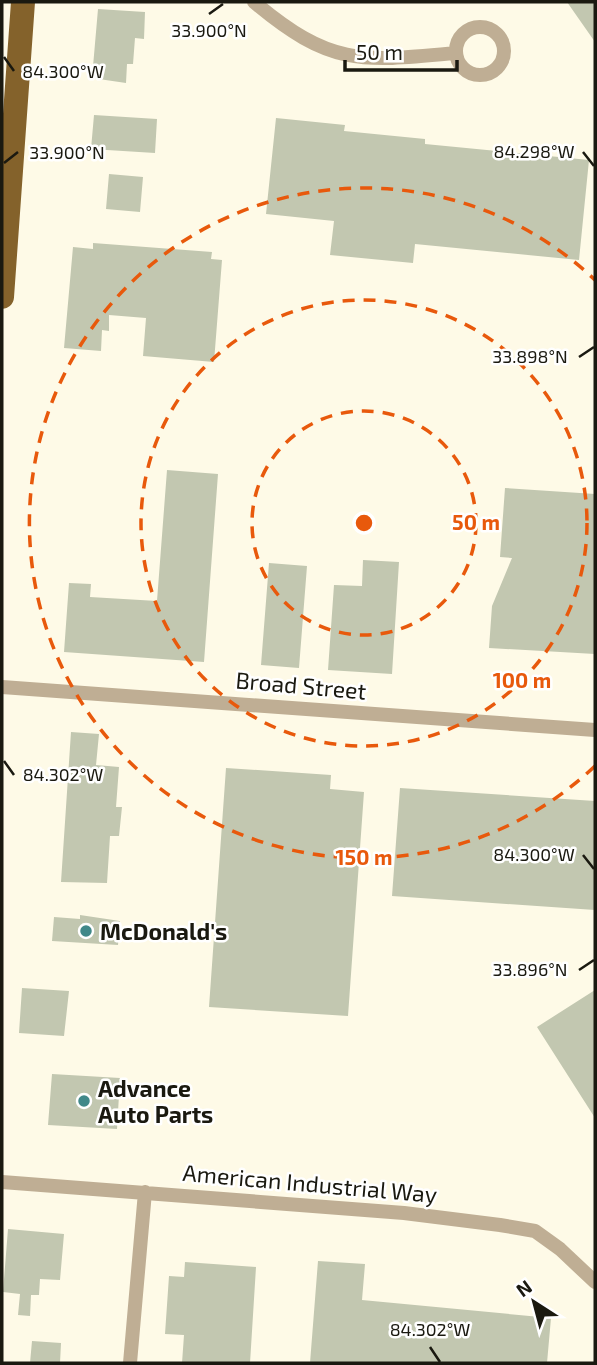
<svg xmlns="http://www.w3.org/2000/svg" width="597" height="1365" viewBox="0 0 597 1365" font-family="'Exo 2',sans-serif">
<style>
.building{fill:#c2c7b0}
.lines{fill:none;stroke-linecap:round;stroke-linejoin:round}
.minor{stroke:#bfae94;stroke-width:14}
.trunk{stroke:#84622b;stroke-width:24}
.ticks{fill:none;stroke:#1a1910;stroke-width:2.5}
.ring{fill:none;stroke:#e8590c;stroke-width:3.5;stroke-dasharray:12 9}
.poi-dot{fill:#408889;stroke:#fff;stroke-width:2.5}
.labels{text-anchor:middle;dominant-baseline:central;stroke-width:5;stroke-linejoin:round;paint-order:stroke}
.street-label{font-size:23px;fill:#1a1910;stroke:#fff}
.poi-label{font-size:23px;font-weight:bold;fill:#1a1910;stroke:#fff;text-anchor:start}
.ticks-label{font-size:18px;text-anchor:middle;fill:#1a1910;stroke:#fff;stroke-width:5;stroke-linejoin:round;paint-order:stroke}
.centre{fill:#e8590c;stroke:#fff;stroke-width:3.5}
.ring-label{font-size:21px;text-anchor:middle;font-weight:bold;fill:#e8590c;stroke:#fff;stroke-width:5;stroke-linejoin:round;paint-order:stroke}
</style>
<rect width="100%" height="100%" fill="#fefae7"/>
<path class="building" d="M567,2H595V42Z
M98,9L145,12L144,39L135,38L133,64H127L126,83L92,78Z
M94,115L157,119L155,153L91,149Z
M276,118L345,125L344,131L425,139V144L589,160L579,260L415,244L413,263L330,255L334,221L266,214Z
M109,174L143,177L140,212L106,209Z
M93,243L212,252L211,259L222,260L214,362L143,356L146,318L109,315V331L102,330L101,351L64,348L73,247L93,249Z
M167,470L218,474L204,662L64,652L69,583L91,584L90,597L157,601Z
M505,488L595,494V654L489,648L492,606L512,558L500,557Z
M363,560L399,562L392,674L328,670L334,585L362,586Z
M269,563L307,566L299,668L261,665Z
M71,732L99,734L96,765L119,767L116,807H122L119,836H110L107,883L61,882Z
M226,768L331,775L330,789L364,792L348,1016L209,1007Z
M400,788L595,801V910L392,896Z
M80,915L120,921L118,945L52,941L54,917L80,919Z
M22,988L69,991L64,1036L19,1033Z
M595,990V1118L537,1027Z
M52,1074L120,1078L117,1129L48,1125Z
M8,1229L64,1234L60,1280L40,1279L39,1295H31L30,1316L18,1315L20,1294L3,1292Z
M318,1261L365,1264L362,1300L551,1318L547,1363H310Z
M185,1262L256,1267L250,1363H182L184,1335L165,1334L169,1276L184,1277Z
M32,1341L61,1343L60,1363H30Z"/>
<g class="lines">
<path class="minor" d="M254,2C330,66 361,62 455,53
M456 51a24 24 0 1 1 48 0a24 24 0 1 1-48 0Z
M2,687L595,730
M2,1182L404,1213L500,1225L535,1231L560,1249L595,1282
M130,1363L145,1192"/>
<path class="trunk" d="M2,297L23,2"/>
</g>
<path class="ticks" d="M209,14L223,4M4,57L14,71M583,152L594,166M4,163L18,152M579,357L594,347M4,761L14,775M583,855L594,869M579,970L594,960M430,1347L440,1362"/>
<g class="ring">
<circle cx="364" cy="523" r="112"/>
<circle cx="364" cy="523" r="223"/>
<path d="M595 766A335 335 0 1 1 595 280"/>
</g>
<g class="poi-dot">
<circle cx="86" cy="931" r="7"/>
<circle cx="84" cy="1101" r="7"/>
</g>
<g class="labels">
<g class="street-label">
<text transform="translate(301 685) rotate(5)">Broad Street</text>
<text transform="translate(310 1183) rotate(5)">American Industrial Way</text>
</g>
<g class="poi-label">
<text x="100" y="931">McDonald's</text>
<text x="98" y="1088">Advance<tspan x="98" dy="26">Auto Parts</tspan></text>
</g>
</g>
<g class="ticks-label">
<text x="209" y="37">33.900°N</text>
<text x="63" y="78">84.300°W</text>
<text x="534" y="158">84.298°W</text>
<text x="67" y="159">33.900°N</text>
<text x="530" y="363">33.898°N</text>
<text x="63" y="781">84.302°W</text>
<text x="534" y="861">84.300°W</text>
<text x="530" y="976">33.896°N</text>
<text x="430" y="1336">84.302°W</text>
</g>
<circle cx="364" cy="523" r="10" class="centre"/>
<g class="ring-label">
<text x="476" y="530">50 m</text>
<text x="522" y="688">100 m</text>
<text x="364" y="865">150 m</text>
</g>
<rect width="597" height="1365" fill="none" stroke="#1a1910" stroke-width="7"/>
<g transform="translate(534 1302) rotate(324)" stroke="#ffffff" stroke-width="5" paint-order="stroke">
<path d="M0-5L12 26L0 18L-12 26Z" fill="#1a1910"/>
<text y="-10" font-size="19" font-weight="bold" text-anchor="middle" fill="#1a1910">N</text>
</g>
<path d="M345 60v10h112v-10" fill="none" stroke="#1a1910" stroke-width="3.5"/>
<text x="356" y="60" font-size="21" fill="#1a1910" stroke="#ffffff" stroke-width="5" paint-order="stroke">50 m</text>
</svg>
